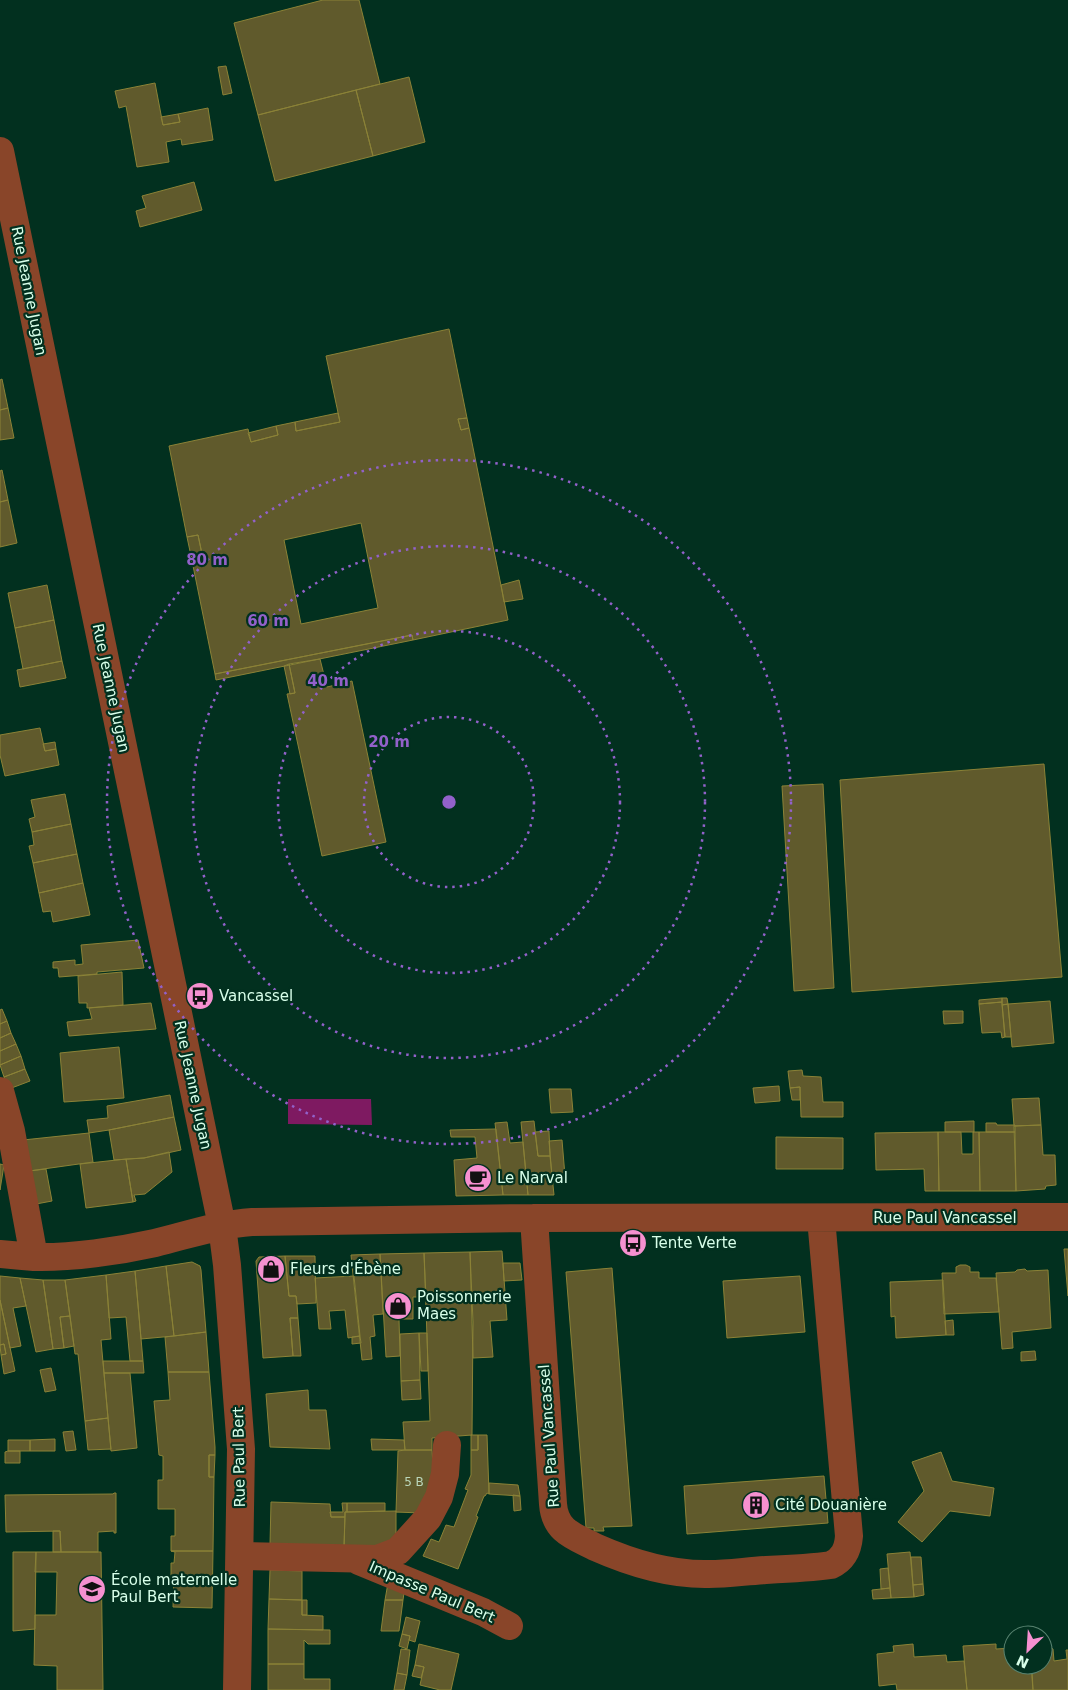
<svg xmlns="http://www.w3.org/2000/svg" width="1068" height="1690" viewBox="0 0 1068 1690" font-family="'DejaVu Sans',sans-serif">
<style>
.green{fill:#7e1a61}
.building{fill:#605a2c;stroke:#8b8237;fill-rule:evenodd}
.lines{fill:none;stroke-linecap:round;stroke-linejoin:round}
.minor{stroke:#894529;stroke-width:28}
.ring{fill:none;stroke:#9261ca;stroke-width:2.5;stroke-dasharray:2.5 5}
.labels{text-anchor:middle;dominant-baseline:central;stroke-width:4.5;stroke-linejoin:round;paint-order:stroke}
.number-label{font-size:12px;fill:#bad6ba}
.street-label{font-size:15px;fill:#d8ffea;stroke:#02301f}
.poi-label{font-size:15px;fill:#d8ffea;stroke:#02301f;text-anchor:start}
.centre{fill:#9261ca;stroke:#02301f;stroke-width:2.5}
.ring-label{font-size:15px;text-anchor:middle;font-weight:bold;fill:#9261ca;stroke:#02301f;stroke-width:4.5;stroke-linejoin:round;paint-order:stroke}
</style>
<rect width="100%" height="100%" fill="#02301f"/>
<path class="green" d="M288,1099H371L372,1125L288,1124Z"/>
<path class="building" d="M323,0H359L380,84L258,115L234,23Z
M226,66L232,93L223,95L218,67Z
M409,77L425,142L373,156L356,90Z
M155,83L163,125L180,122L178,114L208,108L213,140L182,145L181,139L166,142L169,162L137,167L126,106L119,108L115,91Z
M356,90L373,156L275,181L258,115Z
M178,114L180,122L163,125L161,117Z
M194,182L202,210L140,227L136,211L146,208L142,196Z
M449,329L467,418L458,419L461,430L469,428L508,620L413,640L412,635L215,674L191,556L202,554L198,535L187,537L169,446L248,429L251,442L278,435L276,426L295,422L296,431L340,422L326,356ZM361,523L378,608L301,624L284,540Z
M2,379L8,408L0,410V380Z
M8,408L14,438L0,440V410Z
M338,413L340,422L296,431L295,422Z
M467,418L469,428L461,430L458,419Z
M276,426L278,435L251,442L248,433Z
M2,470L8,500L0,502V471Z
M8,500L17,543L0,547V502Z
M198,535L202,554L191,556L187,537Z
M519,580L523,599L504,602L501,585Z
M47,585L54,620L15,628L8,593Z
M54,620L62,661L23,669L15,628Z
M412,635L413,640L216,680L215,674Z
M320,659L327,687L352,681L386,842L322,856L287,694L295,693L289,664Z
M62,661L66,678L20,687L17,670Z
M289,664L295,693L290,694L284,666Z
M40,728L45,751L56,749L59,765L5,776L0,755V735Z
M55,742L56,749L45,751L43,744Z
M1044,764L1062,977L852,992L840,780Z
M823,784L834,988L794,991L782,786Z
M65,794L71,824L32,832L29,819L35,817L31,800Z
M71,824L77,854L33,863L29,846L34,845L32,832Z
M77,854L83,883L39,893L33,863Z
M83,883L90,915L53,922L51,911L43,912L39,893Z
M138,940L144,968L97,972V974L59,977L58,968H53V962L75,960V965L83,964L81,945Z
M122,972L123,1005L87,1008V1003H79L78,976Z
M1002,998H1007L1008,1004L1002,1005Z
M1002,998V1002L979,1004V1000Z
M1050,1001L1054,1043L1012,1047L1008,1004Z
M1002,1002L1005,1037L1002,1038L1001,1032L982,1033L979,1004Z
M151,1003L156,1029L69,1036L67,1022L92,1019L89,1008Z
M1008,1004L1011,1037H1005L1002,1005Z
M2,1009L7,1021L0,1024V1010Z
M943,1011H963V1023L944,1024Z
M7,1021L11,1033L0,1038V1024Z
M11,1033L16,1044L0,1051V1038Z
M16,1044L21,1056L0,1065V1051Z
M119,1047L124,1098L64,1102L60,1053Z
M21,1056L25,1069L4,1077L0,1065Z
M25,1069L30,1081L9,1089L4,1077Z
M802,1070L803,1076L821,1077L823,1102H843V1117H801L800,1087L790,1088L788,1071Z
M779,1086L780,1101L755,1103L753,1088Z
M800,1087V1100H792L790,1088Z
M549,1089H571L573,1112L551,1113Z
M170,1095L174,1117L109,1130L89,1133L87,1120L108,1118L107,1106Z
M1039,1098L1041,1125L1014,1126L1012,1099Z
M174,1117L181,1150L144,1158L114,1160L109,1130Z
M534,1121L538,1156H550L554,1195H528L521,1122Z
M974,1121V1132H945V1122Z
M507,1122L510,1143L523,1142L528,1195H503L495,1123Z
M986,1123H996L997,1125H1015V1132H986Z
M1041,1125L1043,1155H1055L1056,1185L1046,1186L1045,1189L1016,1191L1014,1126Z
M496,1129L503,1195L456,1196L454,1160L477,1158L475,1137H451L450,1130Z
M549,1131L550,1156H538L535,1132Z
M938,1132L939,1191H925L924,1169L876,1170L875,1133Z
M938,1132H961L962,1154H973V1132H979L980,1191H939Z
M979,1132H1015L1016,1191H980Z
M89,1133L93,1162L29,1171L23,1140Z
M776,1137L843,1138V1169H776Z
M562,1140L565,1176H552L549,1141Z
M169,1152L172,1172L145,1194L134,1195L136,1201L133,1202L126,1159L144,1158Z
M126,1159L133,1202L86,1208L80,1164Z
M0,1164L4,1165L0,1190Z
M46,1169L52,1201L36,1204L29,1171Z
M1064,1249H1068V1296Z
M502,1251L507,1320L490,1321L493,1357L473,1358L470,1252Z
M470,1252L473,1322L472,1435L432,1438V1450H405L403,1422L430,1421L424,1253Z
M424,1253L426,1297H413V1319H399L400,1356L386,1357L380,1254Z
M380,1254L383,1314L373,1315L375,1336L370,1337L372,1359L362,1360L351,1255Z
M285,1256H315L316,1303L297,1304L296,1296H289Z
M285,1256L289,1296H296L297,1304L298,1318H290L293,1356L263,1358L256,1261L259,1257Z
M192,1262L200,1266L201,1270L206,1332L174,1336L166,1266Z
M503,1263H520L522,1280L504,1281Z
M960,1265H966L970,1267V1272H979V1278H996L999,1312L944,1314L942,1273H956V1267Z
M166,1266L174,1336L141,1339L135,1271Z
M612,1268L632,1526L603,1527L604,1531H594V1528H586L566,1272Z
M1025,1269L1027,1271L1048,1270L1051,1328L1012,1332L1013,1348L1002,1349L996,1273L1015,1272L1017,1270Z
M135,1271L143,1361H130L126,1317L109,1318L106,1275Z
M106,1275L111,1339L101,1340L108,1418L85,1421L78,1354H75L65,1280Z
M0,1276L20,1278L26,1306L13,1308L21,1346L10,1348L0,1300Z
M354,1276L360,1336L348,1338L345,1310L329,1311L331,1329H319L315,1278Z
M800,1276L805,1332L727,1338L723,1281Z
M20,1278L43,1280L53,1349L36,1352Z
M43,1280H65L70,1316L60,1317L64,1348L53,1349Z
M943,1280L946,1335L896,1338L895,1316L891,1317L890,1282Z
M0,1300L15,1371L4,1374L1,1355L6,1354L4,1344L0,1345Z
M70,1316L74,1346L64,1348L60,1317Z
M290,1318H298L301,1356H293Z
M953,1320L954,1335H946L945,1321Z
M206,1332L209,1372H168L165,1337Z
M419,1333H427L428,1371H421Z
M419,1333L420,1380L401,1381L400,1334Z
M360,1336L361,1343L352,1344V1337Z
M4,1344L6,1354L1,1355L0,1345Z
M1035,1351L1036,1360L1021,1361V1352Z
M103,1361H143L144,1373H104Z
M51,1368L56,1390L45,1392L40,1370Z
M168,1372H209L215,1447V1455H209V1477H214L213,1551H171V1536H175V1509H158V1480H163V1456L159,1455L154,1401L170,1400Z
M104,1373H130L137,1448L111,1451Z
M420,1380L421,1399L402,1400L401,1381Z
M308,1390L309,1410H326L330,1449L270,1447L266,1394Z
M108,1418L111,1449L88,1450L85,1421Z
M73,1431L76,1450L66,1451L63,1432Z
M471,1435H478V1450H471Z
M478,1435H487L489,1494L487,1493L485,1496H484L476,1516L478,1517L458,1569L423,1556L431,1539L439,1542L446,1525L454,1527L468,1490L465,1489L471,1475V1450H478Z
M55,1439V1451H30V1440Z
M371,1439L404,1440L405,1450H372Z
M8,1440H30V1451H8Z
M405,1450H432L434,1479L421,1513L396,1512L398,1451Z
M8,1451H20V1463H5V1452Z
M941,1452L952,1481L994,1488L990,1516L950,1511L922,1542L898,1522L924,1491L912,1462Z
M209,1455H215L214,1477H209Z
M824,1476L828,1523L687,1534L684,1486Z
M489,1483L518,1485L520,1496L489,1494Z
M114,1493H116V1533H114V1531L98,1532V1552H61L60,1531L6,1532L5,1495L113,1494Z
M513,1495L520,1496L521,1510L514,1511Z
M271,1502L330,1504L331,1517H345L344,1548L270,1545Z
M342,1503H347V1512H345V1517H331L330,1512H343Z
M347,1503H385V1511L347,1512Z
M396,1511V1537L375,1548H344L345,1512Z
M53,1531H60L61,1552H53Z
M171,1551H213L212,1608L173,1607L174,1578H171V1563H174L175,1552Z
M13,1552H36L35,1629L13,1631Z
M36,1552H101L103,1690H57V1666L34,1665L35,1615H56L57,1572H35Z
M910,1552L914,1597L891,1598L887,1554Z
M911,1557H921L923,1584L913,1585Z
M888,1568L890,1588L881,1589L880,1569Z
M270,1570L302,1571V1600L269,1599Z
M388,1583L405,1586L403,1600H385Z
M923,1584L924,1595L914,1597L913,1585Z
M890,1588L891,1598L873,1599L872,1590Z
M269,1599L302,1600V1615L323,1616V1630L268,1629Z
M302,1600H307V1615H302Z
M385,1600H403L399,1631H381Z
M406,1617L420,1621L415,1642L409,1640L410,1636L402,1634Z
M268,1629L330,1630V1644H308L304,1640V1664H268Z
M402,1634L410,1636L407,1649L399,1646Z
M419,1644L459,1654L451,1690H440L420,1685L424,1667L415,1665Z
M913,1644L914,1657L946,1655L947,1662L964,1661L967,1690H897L896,1684L879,1686L877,1654L894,1652L893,1646Z
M996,1644V1649L1013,1648V1665H1019V1670L1032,1669L1033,1690H967L963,1646Z
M1048,1646L1053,1649L1054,1661L1067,1659L1066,1650H1068V1690H1033L1031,1665H1043V1647Z
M401,1649L410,1650L407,1675L397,1673Z
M268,1664H304V1679H330V1690H268Z
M415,1665L424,1667L421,1678L412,1676Z
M397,1673L407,1675L404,1690H394Z"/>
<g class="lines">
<path class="minor" d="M0,151L222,1226L227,1265L241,1449L237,1690
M0,1091L11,1131L34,1257
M534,1218L553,1504C555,1531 573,1536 595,1547C631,1563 669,1575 709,1574C728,1574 747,1571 766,1570C788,1569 810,1568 831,1565C844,1559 848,1549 849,1536L821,1218
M0,1254C11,1255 23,1256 34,1257C71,1258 119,1251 155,1243C188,1235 219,1224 252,1222L534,1218L1068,1217
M240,1556L377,1559L398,1551L428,1518L439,1497L445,1474L447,1445
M359,1561L483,1612L509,1626"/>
</g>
<g class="ring">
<circle cx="449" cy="802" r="85"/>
<circle cx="449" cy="802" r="171"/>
<circle cx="449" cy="802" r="256"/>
<circle cx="449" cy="802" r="342"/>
</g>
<defs>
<g id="bus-disc" transform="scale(1.4375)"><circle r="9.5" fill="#f690d0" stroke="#02301f"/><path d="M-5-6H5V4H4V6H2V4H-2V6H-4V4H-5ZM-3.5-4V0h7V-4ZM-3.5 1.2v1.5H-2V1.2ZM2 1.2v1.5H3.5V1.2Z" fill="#111"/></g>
<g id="cafe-disc" transform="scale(1.4375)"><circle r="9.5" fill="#f690d0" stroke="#02301f"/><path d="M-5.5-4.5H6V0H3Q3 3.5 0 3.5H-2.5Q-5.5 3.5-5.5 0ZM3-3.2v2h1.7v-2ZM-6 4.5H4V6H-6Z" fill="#111"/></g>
<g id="shop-disc" transform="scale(1.4375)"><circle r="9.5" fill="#f690d0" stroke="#02301f"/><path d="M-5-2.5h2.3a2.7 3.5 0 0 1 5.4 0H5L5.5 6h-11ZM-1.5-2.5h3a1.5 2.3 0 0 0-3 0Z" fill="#111"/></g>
<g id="building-disc" transform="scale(1.4375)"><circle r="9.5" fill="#f690d0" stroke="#02301f"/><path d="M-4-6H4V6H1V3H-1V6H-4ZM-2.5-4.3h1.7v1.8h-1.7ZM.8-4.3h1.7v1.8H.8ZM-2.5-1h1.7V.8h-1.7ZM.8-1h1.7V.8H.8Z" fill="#111"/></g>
<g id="school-disc" transform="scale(1.4375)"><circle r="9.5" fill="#f690d0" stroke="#02301f"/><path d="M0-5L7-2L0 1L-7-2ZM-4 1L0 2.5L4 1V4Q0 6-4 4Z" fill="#111"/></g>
</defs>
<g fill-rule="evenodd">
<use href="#bus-disc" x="200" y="996"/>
<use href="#cafe-disc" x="478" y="1178"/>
<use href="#bus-disc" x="633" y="1243"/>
<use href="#shop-disc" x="271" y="1269"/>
<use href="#shop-disc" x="398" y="1306"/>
<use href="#building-disc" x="756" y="1505"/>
<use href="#school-disc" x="92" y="1589"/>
</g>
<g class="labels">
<g class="number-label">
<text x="414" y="1482">5 B</text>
</g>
<g class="street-label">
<text transform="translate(29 291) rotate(79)">Rue Jeanne Jugan</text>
<text transform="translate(111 688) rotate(78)">Rue Jeanne Jugan</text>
<text transform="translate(193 1085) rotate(78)">Rue Jeanne Jugan</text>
<text x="945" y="1218">Rue Paul Vancassel</text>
<text transform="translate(549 1436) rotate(-94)">Rue Paul Vancassel</text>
<text transform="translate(239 1457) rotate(-91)">Rue Paul Bert</text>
<text transform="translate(432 1592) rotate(23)">Impasse Paul Bert</text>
</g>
<g class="poi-label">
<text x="219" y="996">Vancassel</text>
<text x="497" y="1178">Le Narval</text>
<text x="652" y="1243">Tente Verte</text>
<text x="290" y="1269">Fleurs d'Ébène</text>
<text x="417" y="1297">Poissonnerie<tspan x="417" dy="17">Maes</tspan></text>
<text x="775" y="1505">Cité Douanière</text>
<text x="111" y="1580">École maternelle<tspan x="111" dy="17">Paul Bert</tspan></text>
</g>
</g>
<circle cx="449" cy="802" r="8" class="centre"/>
<g class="ring-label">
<text x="207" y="565">80 m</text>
<text x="268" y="626">60 m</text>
<text x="328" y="686">40 m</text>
<text x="389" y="747">20 m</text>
</g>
<g transform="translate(1028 1650) rotate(205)"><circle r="24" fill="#02301f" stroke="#588370"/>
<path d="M0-4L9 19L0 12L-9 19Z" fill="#f690d0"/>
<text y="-8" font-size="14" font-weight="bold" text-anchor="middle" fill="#d8ffea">N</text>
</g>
</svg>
